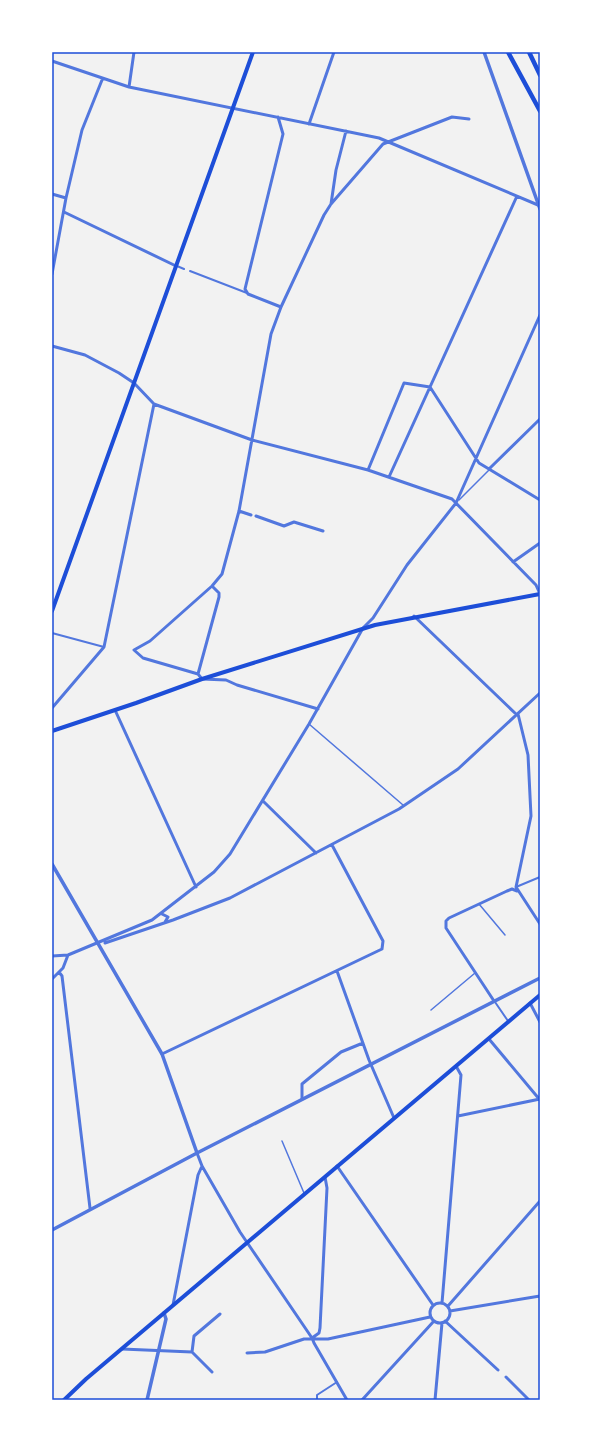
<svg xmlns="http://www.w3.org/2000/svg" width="592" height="1452" viewBox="0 0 592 1452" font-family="Signika,sans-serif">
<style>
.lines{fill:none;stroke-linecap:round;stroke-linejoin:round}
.service{stroke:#5277de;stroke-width:1.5}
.pedestrian{stroke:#5277de;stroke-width:2}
.minor{stroke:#5277de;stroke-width:3}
.tertiary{stroke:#5277de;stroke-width:3.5}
.secondary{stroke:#1d4ed8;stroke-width:4}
.trunk{stroke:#1d4ed8;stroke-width:4.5}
.neatline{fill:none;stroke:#1d4ed8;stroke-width:1.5}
</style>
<rect width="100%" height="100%" fill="#f2f2f2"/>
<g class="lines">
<path class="service" d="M459,500L489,470
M309,724L403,805
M479,904L505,935
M431,1010L475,973
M282,1141L304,1193"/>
<path class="pedestrian" d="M177,266L184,269
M190,271L247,293
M52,633L104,647
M516,887L540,877
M495,1002L508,1021
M317,1400V1395L337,1382"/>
<path class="minor" d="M52,61L129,87L379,138L538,205
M129,87L134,52
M278,117L283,134L245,289L248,294L281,307
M309,124L334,52
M52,194L66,198
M331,204L336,170L346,131
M64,212L176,266
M52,274L66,198L82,130L102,80
M52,346L85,355L119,373L134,383L154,404L252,440L368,470L452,499L536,585L540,594
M489,469L540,419
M368,470L404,383L430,387L479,463L540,500
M389,477L517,196
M239,511L251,515
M256,516L284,526L294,522L323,531
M513,562L540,543
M414,616L517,715
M198,674L219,597V593L212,586
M52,708L104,647L154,404
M318,709L237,685L226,680L202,679L198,674L143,658L134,650L150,641L212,586L222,574L239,511L271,334L281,307L324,215L331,204L383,144L452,117L469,119
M115,710L196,887
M518,714L528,755L531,816L516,887L540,924
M263,801L316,853
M162,914L168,917L165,922
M105,943L173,920L230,898L399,809L458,769L540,693
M52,956L68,955L152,920L214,872L230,854L309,724L363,628L373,618L407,565L456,503L540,315
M337,971L369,1060L394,1118
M59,972L62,976L90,1208
M52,979L63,968L68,955
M494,1001L446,928V921L449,918L507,891L512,889L517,891
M530,1003L540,1022
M489,1039L540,1100
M162,1054L382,949L383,941L332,845
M302,1099V1084L341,1052L363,1043
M458,1116L540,1099
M197,1153L202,1166L240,1232L312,1338L314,1343L347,1400
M337,1166L433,1305
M430 1313a10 10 0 1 1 20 0a10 10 0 1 1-20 0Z
M442,1303L461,1075L456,1066
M173,1305L198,1175L202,1166
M448,1306L540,1201
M450,1311L540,1296
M445,1321L498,1370
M312,1338L319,1333L320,1328L327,1188L325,1177
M122,1349L192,1352L212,1372
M192,1352L194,1336L220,1314
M247,1353L265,1352L304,1339H328L430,1317
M506,1377L529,1400
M362,1400L434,1321
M435,1400L442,1323"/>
<path class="tertiary" d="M484,52L540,209
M52,864L162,1054L197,1153
M52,1230L197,1153L540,978
M147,1400L166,1319L164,1313"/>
<path class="secondary" d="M52,611L253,52
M52,731L136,703L202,679L375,625L540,594
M64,1400L86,1379L540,995"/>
<path class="trunk" d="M508,52L540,111
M529,52L540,75"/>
</g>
<rect width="592" height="1452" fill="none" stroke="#ffffff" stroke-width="106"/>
<rect x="53" y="53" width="486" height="1346" class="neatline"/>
</svg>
